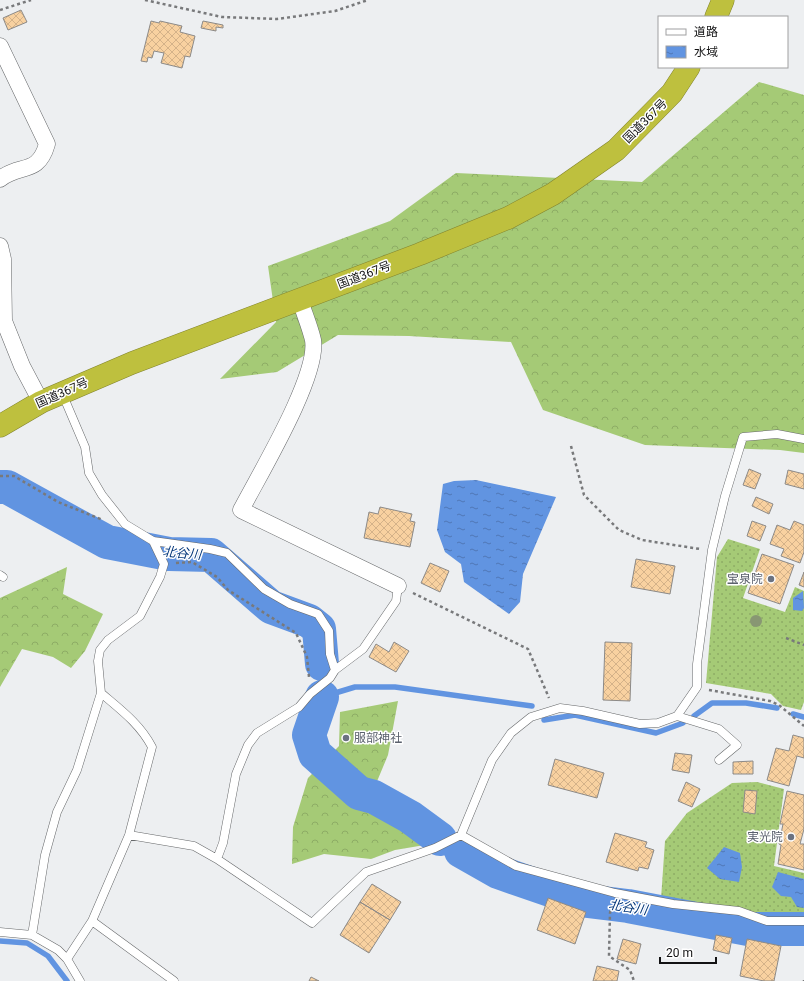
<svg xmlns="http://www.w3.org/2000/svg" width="804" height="981" viewBox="0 0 804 981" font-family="Roboto,'Noto Sans JP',sans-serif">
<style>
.grass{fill:url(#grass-dots)}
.forest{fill:url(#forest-crowns)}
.water{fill:url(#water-ripples)}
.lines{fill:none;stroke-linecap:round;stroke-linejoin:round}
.stream{stroke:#6194e1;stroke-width:5.5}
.river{stroke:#6194e1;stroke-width:34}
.building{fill:url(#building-cross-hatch);stroke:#8c8a88}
.lane-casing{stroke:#66686a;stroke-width:9}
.street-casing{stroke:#66686a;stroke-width:17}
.highway-casing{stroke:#82832f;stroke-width:23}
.path{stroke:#78797b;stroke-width:2.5;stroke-dasharray:3 3;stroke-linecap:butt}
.lane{stroke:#fff;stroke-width:8}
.street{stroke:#fff;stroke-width:16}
.highway{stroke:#bec03e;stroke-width:22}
.tree{fill:#889773}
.worship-dot{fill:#6b7280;stroke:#fff;stroke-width:1.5}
.labels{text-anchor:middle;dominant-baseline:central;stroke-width:3;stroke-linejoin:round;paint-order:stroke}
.street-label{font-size:12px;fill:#121213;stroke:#fff}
.worship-label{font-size:12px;fill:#5b616d;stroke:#fff;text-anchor:end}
.water-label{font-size:13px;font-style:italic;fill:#023579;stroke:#fff}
</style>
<defs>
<pattern id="grass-dots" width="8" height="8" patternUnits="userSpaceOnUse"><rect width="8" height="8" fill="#a5ca76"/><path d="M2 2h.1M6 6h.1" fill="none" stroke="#8dac65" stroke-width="1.8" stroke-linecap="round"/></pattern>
<pattern id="forest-crowns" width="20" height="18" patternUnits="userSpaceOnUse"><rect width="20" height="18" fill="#a5ca76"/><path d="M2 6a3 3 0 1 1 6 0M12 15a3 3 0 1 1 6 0" fill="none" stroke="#8dac65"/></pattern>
<pattern id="water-ripples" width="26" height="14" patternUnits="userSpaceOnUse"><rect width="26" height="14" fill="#6194e1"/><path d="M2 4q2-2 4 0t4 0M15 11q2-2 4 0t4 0" fill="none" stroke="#4f77b5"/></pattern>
<pattern id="building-cross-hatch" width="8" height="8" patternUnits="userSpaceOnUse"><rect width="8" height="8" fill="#f8d1a0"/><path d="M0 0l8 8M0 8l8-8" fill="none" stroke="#d4b289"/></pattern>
</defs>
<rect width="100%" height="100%" fill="#edeff1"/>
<path class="grass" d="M728,539L760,549L743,598L785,612L795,587L804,591V702L801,710L783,706L771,694L706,683L717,557Z
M757,782L784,789L774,866L804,873V918H768L661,899L665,841L687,813L732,783Z"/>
<path class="forest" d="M759,82L804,95V453L780,450L645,445L543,410L511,342L409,336L338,335L277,372L220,379L276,322L268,266L390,221L456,173L642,182Z
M67,567L63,594L103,614L85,651L71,668L53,657L22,649L0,687V598Z
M398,701L388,755L373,791L429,837L425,845L395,850L371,859L324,854L292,864L293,827L308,778L339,746L340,712Z"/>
<path class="water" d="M476,480L556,497L523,574L520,602L509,614L464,582L461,564L445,552L437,530L443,484L454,481Z
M803,591L804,608L802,611L793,610V598Z
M724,847L740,853L742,867L739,882L720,879L707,868Z
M778,872L804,879V908L797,907L791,897L781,896L772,887Z"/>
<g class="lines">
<path class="stream" d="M322,697L355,687H395L532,706
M793,714L804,717
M694,716L712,703H746L777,708
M544,720L575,715L656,733L683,723
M0,941L27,943L48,956L67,981"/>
<path class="river" d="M0,487H7L107,542L169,554L211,555L271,607L309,621L319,629L322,664
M322,697L309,735L315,754L359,793L374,797L410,817L440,839
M461,851L498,872L579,900L628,906L748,929H804"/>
</g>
<path class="building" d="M21,10L27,22L8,30L3,18Z
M151,21L159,23L160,21L182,26L180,32L195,36L190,57L185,56L182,68L161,63L164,53L154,51L152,58L148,57L147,62L141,61Z
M203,21L223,25V28L216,27V31L201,28Z
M749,469L761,474L755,489L743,485Z
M788,470L804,474V489L785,484Z
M756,497L773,504L769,514L752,506Z
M380,507L412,514L410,521L415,522L410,547L364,538L369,512L378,514Z
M752,521L766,526L760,541L747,536Z
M794,521L804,525V552L800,563L781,556L784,549L770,544L777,525L790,530Z
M762,554L794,565L780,604L748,593Z
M636,559L675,566L670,594L631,587Z
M430,563L449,571L440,592L421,583Z
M804,572V587L799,585Z
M394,642L409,651L396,672L369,657L376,644L389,652Z
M605,642L632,643L630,701L603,700Z
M793,735L804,738V758L797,756L789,786L767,780L776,748L789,751Z
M675,753L692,755L689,773L672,770Z
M555,759L604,773L597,798L548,785Z
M753,761V774H733V762Z
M686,782L700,789L692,807L678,801Z
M745,790L757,791L755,814L743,812Z
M787,791L804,795V829L800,844H804V870L778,864L781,845L779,844L783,824H780Z
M615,833L647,842L645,847L654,850L648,869L639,867L638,871L606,862Z
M372,884L401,902L390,920L360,902Z
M548,898L586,912L575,944L537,930Z
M360,902L390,920L369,953L340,935Z
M716,935L732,938L729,954L713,950Z
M623,939L641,944L636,964L617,959Z
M747,939L781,946L774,981H764L740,976Z
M597,966L619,971L617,981H593Z
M311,977L319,981H309Z"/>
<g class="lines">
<g class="lane-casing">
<path id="lane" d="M62,393L85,447L89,473L102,495L125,524L153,541L210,549L227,553L264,589L290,604L318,614L329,631L330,654L335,670L330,678L310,694L299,707L257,733L248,745L236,774L223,843L217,859
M0,575L3,577
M335,670L363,649L396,601L398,586
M101,693C121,710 140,724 152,747L129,835L92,921L174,981
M677,716L719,729L737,745L719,760
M129,835L194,846L217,859L312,923L366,872L435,848L461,835L492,760L511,733L531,717L560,708L583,711L640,724L658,723L677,716L697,687V664L712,550L725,496L743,437L777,434L804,439
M461,835L516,866L615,893L673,904L739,911L767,921H804
M0,932L32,935L58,950L67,959L80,981
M32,935L45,855L57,812L77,770L101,693L98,661L100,650L108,640L140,616L160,577L164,564L153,541
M67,959L92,921"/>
</g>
<g class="street-casing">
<path id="street" d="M0,46L47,144C38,176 20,163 0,179
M0,246L3,259L4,321L22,366L41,402
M300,300C304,313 310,327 313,340C319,376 259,475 241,510L398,586"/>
</g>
<g class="highway-casing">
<path id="highway" d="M716,17L723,0
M0,426L41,402L132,363L420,254L508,218L553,194L616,150L672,93L689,67"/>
</g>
<path class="path" d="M145,0L222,17L277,19L335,11L368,0
M0,10L31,0
M571,446L584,495L619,530L642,540L700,549
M0,476H14L58,502L103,520
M176,563L192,562L217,577L228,590L296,633L307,657L309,677
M413,593L528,649L549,698
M786,638L804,645
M709,690L770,701L779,705L804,726
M612,905L610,913L609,956L630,970L634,981
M804,981V980"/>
<use href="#lane" class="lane"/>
<use href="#street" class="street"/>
<use href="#highway" class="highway"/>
</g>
<circle class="tree" cx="756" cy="621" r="6"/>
<g class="worship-dot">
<circle cx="771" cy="579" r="4"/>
<circle cx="346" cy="738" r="4"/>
<circle cx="791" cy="837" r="4"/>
</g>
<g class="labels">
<g class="street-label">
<text transform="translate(645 121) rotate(-45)">国道367号</text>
<text transform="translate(364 275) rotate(-21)">国道367号</text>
<text transform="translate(62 393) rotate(-24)">国道367号</text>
</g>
<g class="worship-label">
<text x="763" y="579">宝泉院</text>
<text x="354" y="738" text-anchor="start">服部神社</text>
<text x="783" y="837">実光院</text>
</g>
<g class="water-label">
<text transform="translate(182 553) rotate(5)">北谷川</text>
<text transform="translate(628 907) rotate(9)">北谷川</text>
</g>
</g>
<rect x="658" y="16" width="130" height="52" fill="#ffffff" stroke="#a0a0a1"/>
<rect x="666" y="29" width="20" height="6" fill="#ffffff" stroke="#a0a0a1"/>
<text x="694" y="36" font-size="12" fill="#121213">道路</text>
<rect x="666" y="46" width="20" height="12" fill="url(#water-ripples)" stroke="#a0a0a1"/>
<text x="694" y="56" font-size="12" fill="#121213">水域</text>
<path d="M660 957v6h56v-6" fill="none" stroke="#121213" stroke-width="2"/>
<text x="666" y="957" font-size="12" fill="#121213" stroke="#ffffff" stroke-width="3" paint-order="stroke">20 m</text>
</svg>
